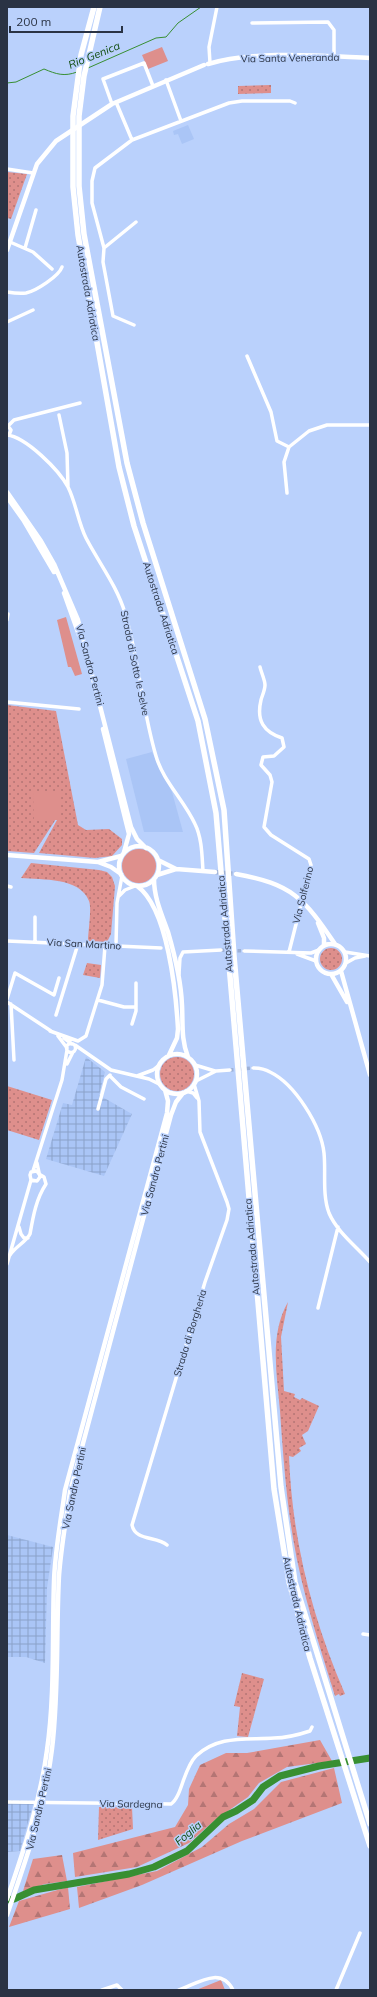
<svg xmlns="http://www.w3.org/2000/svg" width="377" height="1997" viewBox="0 0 377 1997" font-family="Mulish,sans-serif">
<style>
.built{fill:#aac5f6}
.industrial{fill:url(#industrial-grid)}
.grass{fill:url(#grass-dots)}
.forest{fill:url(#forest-firs)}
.garden{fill:#de8f8c}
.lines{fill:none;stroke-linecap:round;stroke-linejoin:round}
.stream{stroke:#388f32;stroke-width:1}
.river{stroke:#388f32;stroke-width:7}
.minor-tunnel{stroke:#9db1d7;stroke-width:3.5;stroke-dasharray:3.5 2;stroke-linecap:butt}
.major-tunnel{stroke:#9db1d7;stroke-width:4.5;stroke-dasharray:4.5 2;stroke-linecap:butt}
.minor{stroke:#fff;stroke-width:3.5}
.major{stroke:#fff;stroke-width:4.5}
.highway{stroke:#fff;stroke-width:5.5}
.labels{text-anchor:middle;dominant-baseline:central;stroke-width:3;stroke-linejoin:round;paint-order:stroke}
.street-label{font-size:10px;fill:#2a3344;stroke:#bad1fc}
.water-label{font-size:11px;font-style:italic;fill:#104c0d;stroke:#bad1fc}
</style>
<defs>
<pattern id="industrial-grid" width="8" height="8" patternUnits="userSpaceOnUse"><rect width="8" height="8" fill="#aac5f6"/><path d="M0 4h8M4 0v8" fill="none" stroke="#8ba1c9"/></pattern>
<pattern id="grass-dots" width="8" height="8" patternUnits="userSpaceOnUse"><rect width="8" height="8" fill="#de8f8c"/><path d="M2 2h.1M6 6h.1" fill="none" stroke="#b47574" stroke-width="1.8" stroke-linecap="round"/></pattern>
<pattern id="forest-firs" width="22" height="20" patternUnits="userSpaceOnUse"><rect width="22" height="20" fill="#de8f8c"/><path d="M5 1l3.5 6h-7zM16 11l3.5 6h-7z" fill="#b47574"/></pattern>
</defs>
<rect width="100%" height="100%" fill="#bad1fc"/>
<path class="built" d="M188,125L194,139L182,144L178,134L174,135L173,131Z
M152,752L172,792L183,832H144L126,759Z"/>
<path class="industrial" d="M86,1057L105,1072L99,1095L132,1114L104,1176L46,1159L63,1103L72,1105Z
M7,1535L53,1547L47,1588L45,1663L26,1657H7Z
M7,1800L34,1801L20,1851L7,1852Z"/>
<path class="grass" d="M271,85V93L238,94V86Z
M7,172L27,174L11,219L7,218Z
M7,705L56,711L78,825L86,830L109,829L122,839V845L112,856L95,858L39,853L57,820H61L60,793L34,820L56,819L34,853L7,851Z
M31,863L99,870L107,872L112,877L115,886L111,934L107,942L88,941C88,932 92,908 89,901C80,877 42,880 21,878Z
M320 959a11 11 0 1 1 22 0a11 11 0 1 1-22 0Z
M87,963L101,965L100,978L83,975Z
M160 1074a17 17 0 1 1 34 0a17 17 0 1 1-34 0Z
M7,1086L52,1100L39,1140L7,1130Z
M288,1302L281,1337L284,1391L295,1394L294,1397L300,1400L302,1398L319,1406L308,1431L302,1435L306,1444L299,1448L301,1451L293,1457L289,1456C292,1539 312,1618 345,1694L340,1696L339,1694L335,1696C319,1644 302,1592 293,1538C286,1496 283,1453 280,1411C277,1375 269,1335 288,1302Z
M242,1673L264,1679L248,1737L237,1736L240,1707L234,1706Z
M99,1807H132L133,1829L98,1840Z"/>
<path class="forest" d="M320,1740L332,1761L287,1767L259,1783L248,1797L215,1820L189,1843L137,1867L75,1877L73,1853L175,1827L188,1805L189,1789L200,1765L226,1753H247Z
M334,1768L342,1803L242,1841L142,1885L79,1908L77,1887L157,1871L202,1847L229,1824L254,1809L281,1782Z
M62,1855L67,1881L45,1884L23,1891L33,1859Z
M68,1887L70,1909L9,1927L19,1901Z"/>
<path class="garden" d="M162,47L168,61L148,69L142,55Z
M66,617L82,674L75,676L71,667H68L57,620Z
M33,793H61V820H34Z
M122 866a17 17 0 1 1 34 0a17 17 0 1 1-34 0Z
M221,1980L225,1990H196Z"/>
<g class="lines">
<path class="stream" d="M88,68L156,38L166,37L178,23L201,7
M7,83L16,82L44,69C56,74 64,77 77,72"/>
<path class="river" d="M7,1900L14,1899L34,1890L129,1874L154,1867L187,1851L223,1817L236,1811L253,1800L263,1787L280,1776L319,1766L370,1758"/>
<path class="minor-tunnel" d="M221,950L244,951
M230,1070L253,1068"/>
<path class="major-tunnel" d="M215,872L236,874"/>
<path class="minor" d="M252,23L328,22L334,30V56
M210,63L209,47L217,7
M166,80L181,121
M116,102L132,140
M112,104L103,79L144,63L153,86
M7,169L33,173
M10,242L33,252L52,269
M25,248L36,210
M104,248L136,222
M7,292C13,293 20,294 26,293C36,291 59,276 62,267
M7,322L33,310
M134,325L113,316L103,262L104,248L92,203V181L95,168L132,140L229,103L242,101H290L295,103
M247,356L271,412L277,441L289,447
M59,415L67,453L68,487
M7,435C26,437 59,470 68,487C76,503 78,522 86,538C99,563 117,586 125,613C139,660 142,709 156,756C163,781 184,800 195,824C202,838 202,856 203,871
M9,435L11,430L8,426L14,420L80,403
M287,493L284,462L289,447L309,431L327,425H370
M7,620L8,614
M260,667C261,672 265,680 265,685C265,690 262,696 261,700C256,721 264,732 282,738L284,747L274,756L263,757L261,765L270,775L272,782L264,827L271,835L309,859L311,865L289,952
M7,702L79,709
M7,886L11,887
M119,896L125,890L135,886
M7,941L161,948
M35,942V917
M116,945L117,903L122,876
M244,951L311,953L319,950
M345,952L370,956
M297,954L316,961
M346,963L355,958L365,956
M179,974L180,958L183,952L221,950
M7,999L15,973L54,995L59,978
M98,1000L124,1007H136
M7,1002L51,1031
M11,1004L14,1060
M56,1015L78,944
M132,1024L136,1011V983
M50,1031L78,1041L86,1036L102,985L105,946
M58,1036L67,1048
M64,1038L72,1044
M66.5 1048a4.5 4.5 0 1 1 9 0a4.5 4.5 0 1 1-9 0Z
M75,1045L111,1070L149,1079L159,1084
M67,1064L73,1052
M195,1065L215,1071
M253,1068C259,1068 265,1069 270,1072C295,1084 321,1126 324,1153C326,1172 322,1194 329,1213C337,1232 357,1247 370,1262
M110,1076L121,1087L144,1099
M137,1076L153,1070L158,1066
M196,1081L216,1071L230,1070
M186,1091L193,1093L197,1098
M98,1109L106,1079L110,1075
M37,1163L40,1177L37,1181L31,1180L30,1175L31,1172L36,1171L39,1173
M33,1171L62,1080L67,1050
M19,1227L21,1234L24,1238H28
M10,1255C16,1246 26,1242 30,1234C33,1217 36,1199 46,1184L44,1177L39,1174
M7,1264L31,1180
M318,1308L338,1227
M167,1545C157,1536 135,1541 132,1525L205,1282L227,1220L229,1209L227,1202L200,1132L199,1101L194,1084
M363,1634L370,1635
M7,1802L171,1804C182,1797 183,1769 196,1756C218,1735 246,1740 274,1738C286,1738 298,1735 310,1731L312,1727
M102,1990L117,1985L122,1990
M179,1990C198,1983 221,1966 233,1990
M336,1990L360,1933"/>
<path class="major" d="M208,64C253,50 322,56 370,58
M7,250L37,164L56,141L112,104L204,65
M7,492L41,541L54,564L78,620L131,827L137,839L146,848
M7,497L24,521L54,572
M64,593L79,635
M103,729L129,834L124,852
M119 866a20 20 0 1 1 40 0a20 20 0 1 1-40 0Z
M7,855L98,862L121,856
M158,860L176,869L215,872
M98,862L111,867L121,874
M236,874C292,884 304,898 335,944
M157,875L176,869
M154,879C154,898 162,915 168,932C175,956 181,980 182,1005C183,1023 181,1040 188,1057
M137,886C168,908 176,993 178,1029L177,1038L169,1055
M318,923L324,938V945
M316 959a15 15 0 1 1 30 0a15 15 0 1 1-30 0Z
M341,971L370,1075
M331,974L347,1002
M157 1074a20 20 0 1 1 40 0a20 20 0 1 1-40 0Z
M7,1899C24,1850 40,1802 47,1750C55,1694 52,1637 54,1581C55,1550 61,1520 65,1490L167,1113L168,1101L165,1090
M7,1915C26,1860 45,1807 52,1749C59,1692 56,1634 59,1576C61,1548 66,1520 70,1492L171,1115L176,1102L183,1093"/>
<path class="highway" d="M94,7L81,55L73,116V187L78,235L119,467L134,526L198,721L216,813L274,1489L289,1582L310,1658L370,1846
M100,7L84,76L79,116V186L84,234L127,463L143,523L205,719L224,810L234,956L281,1487L295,1582L370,1824"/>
</g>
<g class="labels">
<g class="street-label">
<text transform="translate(290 58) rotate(-1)">Via Santa Veneranda</text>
<text transform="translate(88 293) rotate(80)">Autostrada Adriatica</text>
<text transform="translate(161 608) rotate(72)">Autostrada Adriatica</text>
<text transform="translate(135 663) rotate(78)">Strada di Sotto le Selve</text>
<text transform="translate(90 665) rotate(75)">Via Sandro Pertini</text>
<text transform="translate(303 895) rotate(-76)">Via Solferino</text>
<text transform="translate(225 924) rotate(-95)">Autostrada Adriatica</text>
<text transform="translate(84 944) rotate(3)">Via San Martino</text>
<text transform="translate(155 1175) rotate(-75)">Via Sandro Pertini</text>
<text transform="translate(252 1247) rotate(-95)">Autostrada Adriatica</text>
<text transform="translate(190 1333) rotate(-73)">Strada di Borgheria</text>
<text transform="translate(74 1488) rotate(-78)">Via Sandro Pertini</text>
<text transform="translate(297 1604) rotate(77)">Autostrada Adriatica</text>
<text transform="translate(131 1804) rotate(1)">Via Sardegna</text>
<text transform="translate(39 1809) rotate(-77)">Via Sandro Pertini</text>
</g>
<g class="water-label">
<text transform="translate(94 55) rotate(-22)">Rio Genica</text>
<text transform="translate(188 1833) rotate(-40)">Foglia</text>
</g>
</g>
<rect width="377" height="1997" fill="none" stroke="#2a3344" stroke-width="16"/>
<path d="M10 26v6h112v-6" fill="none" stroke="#2a3344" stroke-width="2"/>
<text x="16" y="26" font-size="12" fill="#2a3344" stroke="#bad1fc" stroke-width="3" paint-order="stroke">200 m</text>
</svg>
